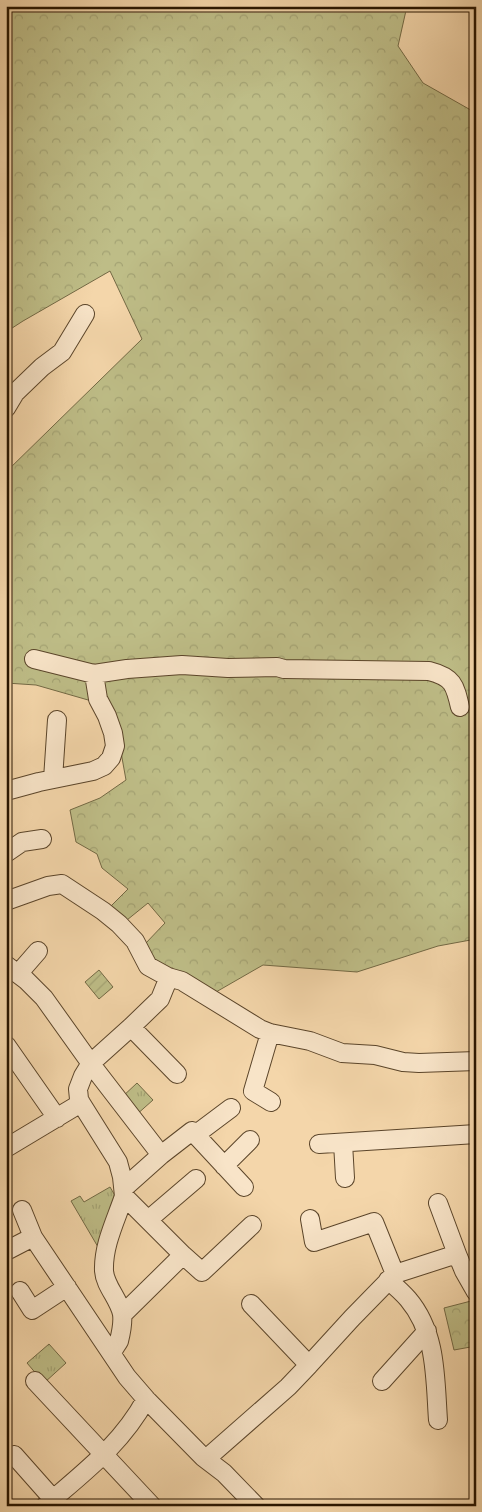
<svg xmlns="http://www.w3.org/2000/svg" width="482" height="1512" viewBox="0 0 482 1512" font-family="'Gentium Book Plus',serif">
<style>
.grass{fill:url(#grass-tufts);stroke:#736944}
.forest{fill:url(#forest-crowns);stroke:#736944}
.garden{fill:url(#garden-furrows);stroke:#736944}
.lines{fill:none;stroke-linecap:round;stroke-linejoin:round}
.minor-casing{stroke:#5b452a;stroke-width:20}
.minor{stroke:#f8e4c8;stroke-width:18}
</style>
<defs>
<pattern id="grass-tufts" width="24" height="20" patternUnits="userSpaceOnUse" patternTransform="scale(1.25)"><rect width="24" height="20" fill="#bebd87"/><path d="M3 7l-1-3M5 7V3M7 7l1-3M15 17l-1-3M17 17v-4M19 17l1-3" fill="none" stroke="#a3a273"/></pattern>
<pattern id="forest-crowns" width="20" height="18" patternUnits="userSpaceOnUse" patternTransform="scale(1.25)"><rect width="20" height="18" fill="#bebd87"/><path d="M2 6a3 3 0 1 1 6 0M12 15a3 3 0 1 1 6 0" fill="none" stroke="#a3a273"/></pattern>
<pattern id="garden-furrows" width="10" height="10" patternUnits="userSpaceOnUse" patternTransform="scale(1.25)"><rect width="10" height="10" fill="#bebd87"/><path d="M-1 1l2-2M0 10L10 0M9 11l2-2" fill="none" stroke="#a3a273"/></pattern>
</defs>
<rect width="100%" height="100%" fill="#f4d6aa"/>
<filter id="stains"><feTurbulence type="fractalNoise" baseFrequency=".004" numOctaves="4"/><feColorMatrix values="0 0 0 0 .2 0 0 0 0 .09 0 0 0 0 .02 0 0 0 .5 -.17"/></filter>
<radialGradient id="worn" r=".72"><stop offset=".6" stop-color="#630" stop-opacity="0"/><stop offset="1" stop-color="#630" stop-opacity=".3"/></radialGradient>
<path class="grass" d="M137,1083L153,1100L135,1116L121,1098Z
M110,1187L117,1199L98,1247L71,1201L80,1196L84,1202Z
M49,1344L66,1363L44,1383L27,1363Z"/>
<path class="forest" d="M6,6H407L398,46L423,83L476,113V939L438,946L357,972L263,965L216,992L155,963L145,944L165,923L148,903L127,920L110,907L128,889L102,868L97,854L76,842L70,810L100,798L126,780L117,730L109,706L36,685L6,683V472L142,339L110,271L23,321L6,332Z
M471,1301L476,1306V1346L454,1350L444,1308Z"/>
<path class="garden" d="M99,970L113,987L99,999L85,982Z"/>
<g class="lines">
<g class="minor-casing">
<path id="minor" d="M6,408L15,393L42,367L62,352L85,314
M34,659L94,674L127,669L182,665L228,668L277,667L284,669L429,671C453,677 455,685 460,707
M53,779L57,720
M6,791L39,782L93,771L104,766L111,758L115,746L113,733L107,716L98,699L94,674
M6,853L22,842L42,839
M6,901L48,886L62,884L103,911L119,924L135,941L148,966L168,977L182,981L260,1029L270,1033L310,1041L342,1053L375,1055L403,1062L419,1063L476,1061
M6,965L26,980L44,998L94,1068L161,1155
M18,974L38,951
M131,1027L177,1074
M270,1033L253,1091L271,1102
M6,1045L57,1118
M195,1135L231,1108
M343,1143L345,1178
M319,1144L476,1134
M6,1148L81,1103
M224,1166L250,1140
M124,1188L161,1155L192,1131L244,1187
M438,1203L457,1254
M22,1210L33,1237L127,1377L146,1399L203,1457L224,1473L256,1506
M310,1219L314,1242L374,1222L395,1274
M148,1220L196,1179
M6,1251L33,1237
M183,1255L202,1272L252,1225
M388,1280C395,1286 402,1292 408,1299C437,1333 435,1378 438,1420
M20,1291L32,1310L67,1287
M122,1315L183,1255L124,1196
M112,1354C113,1349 117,1345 119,1341C121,1333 123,1321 122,1314C119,1299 105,1286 104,1271C103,1245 116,1220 124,1196L122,1177L118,1162L81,1103L79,1099L78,1089L83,1076L91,1063L131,1027L160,999L169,977
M309,1365L352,1318L395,1274L457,1254L464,1271L476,1292
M35,1381L152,1506
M382,1381L427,1331
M14,1455L53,1499
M206,1459L288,1387L309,1365L251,1304
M45,1506C84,1472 121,1445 146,1399"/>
</g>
<use href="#minor" class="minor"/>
</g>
<rect width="482" height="1512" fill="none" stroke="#f4d6aa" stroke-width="25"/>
<rect x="8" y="8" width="467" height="1497" fill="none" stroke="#281500" stroke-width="2.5"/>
<rect x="12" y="12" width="457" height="1487" fill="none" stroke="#281500"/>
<rect width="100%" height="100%" filter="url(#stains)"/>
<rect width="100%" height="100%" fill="url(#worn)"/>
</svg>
